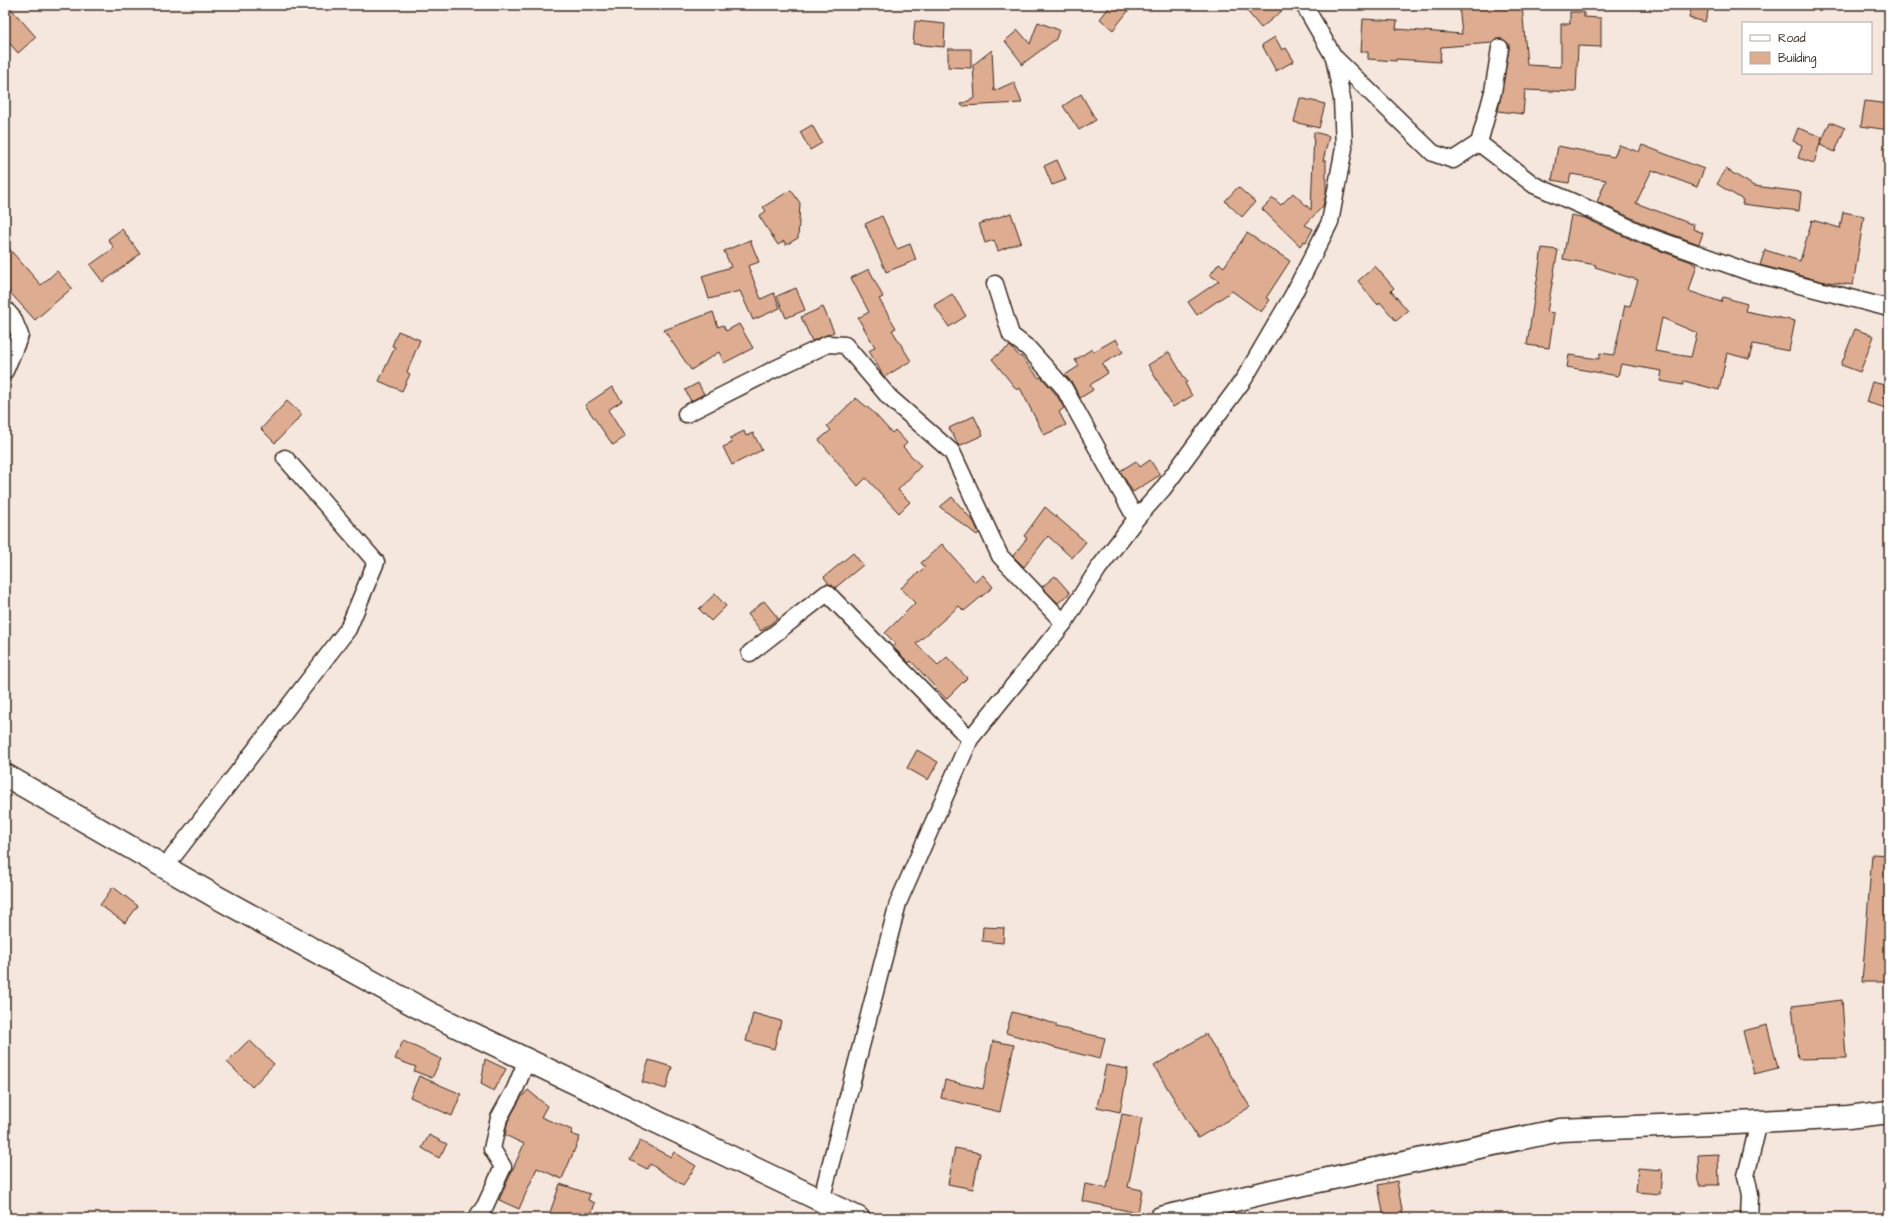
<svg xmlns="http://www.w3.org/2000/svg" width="1894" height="1223" viewBox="0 0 1894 1223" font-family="'Architects Daughter',sans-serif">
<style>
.building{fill:#deac91;stroke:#3b2a1e;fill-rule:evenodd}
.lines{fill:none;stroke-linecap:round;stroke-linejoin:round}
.street-casing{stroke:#3b2a1e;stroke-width:19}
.secondary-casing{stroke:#3b2a1e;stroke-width:25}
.street{stroke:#fff;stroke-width:16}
.secondary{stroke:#fff;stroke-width:22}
</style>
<rect width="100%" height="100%" fill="#f5e6de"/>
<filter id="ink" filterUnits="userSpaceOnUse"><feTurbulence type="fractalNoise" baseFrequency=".025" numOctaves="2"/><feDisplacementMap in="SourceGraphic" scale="8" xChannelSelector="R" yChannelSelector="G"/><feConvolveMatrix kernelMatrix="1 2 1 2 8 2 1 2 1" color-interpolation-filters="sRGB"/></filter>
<g filter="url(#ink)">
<path class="building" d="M5,5H8L36,37L18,53L5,38Z
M1111,5H1133L1113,30L1100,19Z
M1242,5H1289L1261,28Z
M1459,5H1522L1527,65L1561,67V24H1570V12H1584V17L1601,18V47L1578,46L1576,92L1525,90L1523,114L1498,111L1509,49V44L1502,39H1496L1492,43L1441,47L1440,62L1396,59V61L1368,59V52H1361L1363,19L1397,21L1396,29L1462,34Z
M1692,5H1710L1705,22L1689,18Z
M915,21L945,24L944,47L913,44Z
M1038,22L1059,30L1056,39L1021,65L1022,63L1005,41L1018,30L1030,44Z
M1275,37L1282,50L1286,48L1294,61L1276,71L1262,45Z
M948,49H971V68L948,67Z
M992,50L994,91L1014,82L1022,103L962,106L961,104L975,98L973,65Z
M1081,94L1096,120L1079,130L1063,106Z
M1300,98L1325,104L1319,128L1294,122Z
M1865,101L1889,104V130L1861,126Z
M1830,122L1845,128L1835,152L1820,145Z
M812,125L822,143L810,150L800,132Z
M1798,128L1822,137L1814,163L1798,158L1802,145L1793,141Z
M1314,132L1329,136L1323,161H1326V194L1323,206L1305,225L1313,229L1306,242L1304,241L1300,246L1262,209L1273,198L1281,205L1293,193L1311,210Z
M1619,145L1639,152L1642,145L1704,169L1697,187L1652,170L1636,203L1694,225L1693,229L1703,233L1699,244L1649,226L1597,202L1606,180L1571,174L1569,183L1552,180L1558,146L1614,157Z
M1057,160L1066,180L1052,185L1044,166Z
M1726,169L1754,186L1801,192L1799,211L1742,204L1743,200L1717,184Z
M1238,187L1255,202L1242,217L1225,201Z
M791,190L800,203L798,238L786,245L784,241L778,245L759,216L766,211L763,207Z
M1843,212L1864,216L1853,285L1820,281L1760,265L1765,250L1800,261L1812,220L1840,228Z
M1011,213L1021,242L998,251L994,240L985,243L979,224Z
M1571,215L1585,218L1641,244L1692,262V263L1697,265L1689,291L1721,302L1723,297L1747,304L1745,311L1795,321L1789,351L1753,344L1749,359L1727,353L1719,390L1684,381L1683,385L1660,381L1662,371L1621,364L1618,376L1567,367L1569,355L1599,359L1600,353L1614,355L1625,305L1630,306L1638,280L1595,267L1596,265L1563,259ZM1662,318L1697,333L1691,357L1655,351Z
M882,216L897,249L910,244L916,260L886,272L865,224Z
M122,229L140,254L103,282L90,265L114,248L108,239Z
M1247,233L1290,261L1266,298L1270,300L1261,312L1232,291L1197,315L1188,302L1219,281L1210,275L1219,263L1224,267Z
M750,240L759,262L748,266L761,299L774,293L780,308L753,320L740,291L709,299L702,276L731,267L724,251Z
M5,244L41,285L57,271L72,288L35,320L5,287Z
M1542,248L1558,250L1547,312L1554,313L1549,348L1527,345Z
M1375,266L1394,288L1391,291L1408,311L1396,321L1380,302L1378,305L1358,281Z
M869,269L883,297L879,299L896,328L892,330L911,361L884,377L869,351L875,347L858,318L869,312L851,278Z
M796,288L805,310L786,318L777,296Z
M952,294L966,316L949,327L934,305Z
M823,307L834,332L812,341L801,317Z
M713,312L718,327L723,325L726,331L739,324L753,348L724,363L719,352L691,370L664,330Z
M1855,329L1874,336L1860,372L1841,365Z
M398,331L420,340L407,372L410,374L402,391L379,381L395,347L392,346Z
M1116,339L1123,352L1102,364L1108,373L1090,385L1093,390L1080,398L1072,383L1065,375L1079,366L1075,360L1092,349L1093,352Z
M1010,346L1020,357L1021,356L1039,378L1041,377L1056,394L1064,408L1059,412L1066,425L1044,435L1020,388L1017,390L992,359Z
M1169,352L1187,382L1185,383L1192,396L1173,407L1148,365Z
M1872,382L1889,386V409L1866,402Z
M698,383L704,394L691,401L685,390Z
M612,387L622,401L608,410L625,437L613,445L585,405Z
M856,398L873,412L892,433L895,430L907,443L903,447L921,466L898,490L910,502L899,513L866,478L858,486L819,440L831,430L827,426Z
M287,401L302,415L275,443L261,429Z
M974,416L983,435L959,446L949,428Z
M744,431L746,436L753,433L762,450L732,465L723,447L732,443L730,438Z
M1150,460L1160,475L1133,492L1120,471L1136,461L1140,467Z
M952,497L974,522L979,533L977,535L940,507Z
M1045,507L1086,542L1072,558L1048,536L1024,567L1013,556L1027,538L1024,536Z
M942,544L975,582L983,575L993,587L964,611L959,606L916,644L938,665L947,657L967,678L946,699L911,661L909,663L893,647L896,644L885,633L915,603L901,588L925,567L921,563Z
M853,553L863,565L835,588L829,584L824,577Z
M1055,576L1070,593L1058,603L1042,587Z
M715,594L726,606L711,621L699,609Z
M764,601L778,618L761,631L748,614Z
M917,750L938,762L928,780L907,768Z
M1872,854L1889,855V982H1862Z
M113,887L138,906L125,923L100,905Z
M983,927L1004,928L1003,943L982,941Z
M1842,1000L1846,1058L1798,1059L1792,1006Z
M1012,1012L1056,1024V1027L1105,1038L1100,1059L1055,1048V1047L1006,1033Z
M753,1013L781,1021L774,1049L746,1041Z
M1767,1025L1778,1068L1754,1074L1743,1031Z
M1206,1034L1250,1107L1198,1138L1154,1066Z
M249,1040L274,1064L252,1087L227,1062Z
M403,1041L441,1059L432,1078L414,1071L416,1067L395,1059Z
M993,1041L1014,1045L1000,1112L941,1098L945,1080L983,1089Z
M485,1059L506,1069L494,1091L481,1084Z
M649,1060L672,1067L666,1089L642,1082Z
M1106,1065L1128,1069L1120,1112L1097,1107Z
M419,1076L461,1094L452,1116L410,1097Z
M528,1090L547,1106L541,1117L572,1130L571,1134L580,1137L562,1179L537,1168L519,1209L499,1200L524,1144L505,1135L508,1121L520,1099Z
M1122,1114L1142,1118L1128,1187L1142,1190L1138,1213L1082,1201L1085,1184L1107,1188Z
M429,1135L447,1144L439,1158L422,1148Z
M640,1141L671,1157L674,1152L696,1166L683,1185L650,1164L647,1169L630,1160Z
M955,1148L980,1153L973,1189L948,1184Z
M1718,1154L1719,1185H1699L1698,1155Z
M1638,1168L1662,1170L1660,1194L1636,1192Z
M1397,1181L1403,1216L1384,1218L1378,1185Z
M560,1184L590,1194L588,1200L595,1203L590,1218H548Z"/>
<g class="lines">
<g class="street-casing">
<path id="street" d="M1334,57L1433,153L1453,160L1479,143L1493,92L1500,48
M1479,143L1534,185L1598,213L1645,235L1749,272L1889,308
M995,284L1011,335L1028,348L1064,388L1136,519
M5,309L13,318L20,335L5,371
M686,414L775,369L828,344L845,345L889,397L952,452L1000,556L1064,623
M750,653L827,593L970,739
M165,867L348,629L376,562L285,458
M821,1201L898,903L970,739L1064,623L1098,569L1136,519L1162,490L1244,379L1293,295L1330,222L1344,148L1342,99L1334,57L1304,5
M480,1218L477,1217L485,1206L503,1167L492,1149L499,1118L515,1089L527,1060
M1749,1218L1750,1195L1746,1176L1759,1122"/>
</g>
<g class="secondary-casing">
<path id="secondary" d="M5,775L213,895L431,1014L858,1218
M1161,1218L1276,1190L1560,1130L1759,1122L1848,1117L1889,1112"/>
</g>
<use href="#street" class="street"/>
<use href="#secondary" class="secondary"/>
</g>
</g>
<rect width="1894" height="1223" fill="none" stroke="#fff" stroke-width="20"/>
<rect x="10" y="10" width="1874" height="1203" fill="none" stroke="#3b2a1e" stroke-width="1.5" filter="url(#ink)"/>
<rect x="1742" y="22" width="130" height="52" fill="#ffffff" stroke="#b1aaa5"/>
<rect x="1750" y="35" width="20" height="6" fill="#ffffff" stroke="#b1aaa5"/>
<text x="1778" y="42" font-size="12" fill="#3b2a1e">Road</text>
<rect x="1750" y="52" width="20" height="12" fill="#deac91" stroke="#b1aaa5"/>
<text x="1778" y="62" font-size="12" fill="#3b2a1e">Building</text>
</svg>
